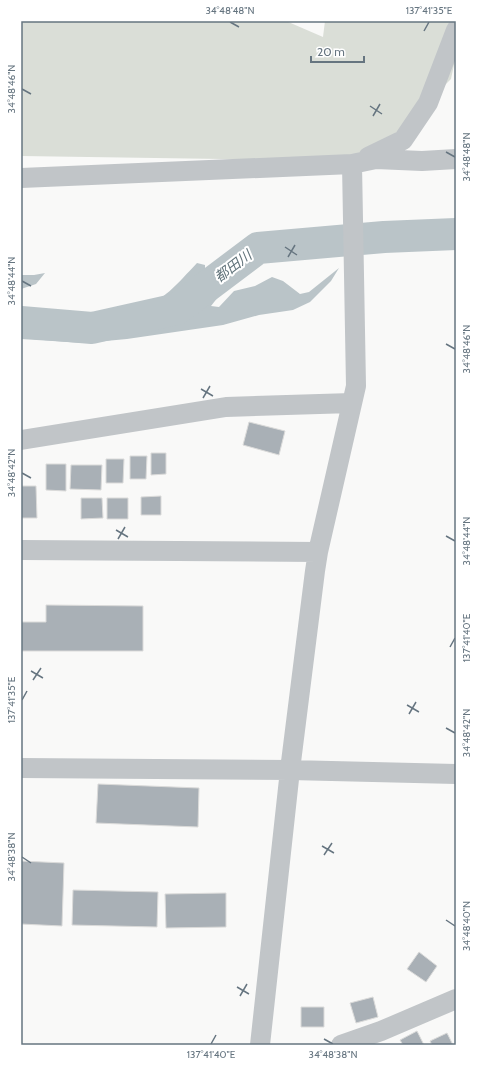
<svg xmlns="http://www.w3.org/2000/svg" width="477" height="1066" viewBox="0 0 477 1066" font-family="Cabin,'Noto Sans JP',sans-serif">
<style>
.green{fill:#daded7}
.water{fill:#bac4c8}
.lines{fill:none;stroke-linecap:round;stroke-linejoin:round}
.river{stroke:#bac4c8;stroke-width:32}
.building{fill:#a9b0b6;stroke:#dbdbda}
.minor{stroke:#c1c5c8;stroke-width:20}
.ticks{fill:none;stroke:#667580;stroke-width:1.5}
.labels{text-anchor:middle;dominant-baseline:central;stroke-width:4;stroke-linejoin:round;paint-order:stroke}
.water-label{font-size:14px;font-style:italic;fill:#61737a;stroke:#fff}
.neatline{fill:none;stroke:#667580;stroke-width:1.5}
.ticks-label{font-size:10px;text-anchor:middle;fill:#667580}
</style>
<rect width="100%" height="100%" fill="#f9f9f8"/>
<path class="green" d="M21,21H286L323,37L325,21H456V55L451,79L403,127L360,161L21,156Z"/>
<path class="water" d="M197,263L205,265V270L185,294L212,295L222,292L211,306L219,307L234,291L255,286L272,277L283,281L300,294L309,292L339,268L331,281L310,302L293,310L259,315L223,325L127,339L84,343L21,339V310H57L56,317C80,330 120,322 146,320L136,311C164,301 177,284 197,263Z
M45,273L36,284L21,289V275H34Z"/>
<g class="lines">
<path class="river" d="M21,322L92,328L177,309L258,248L384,237L456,234"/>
</g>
<path class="building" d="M249,422L285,431L279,455L243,445Z
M151,453H166V474L151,475Z
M130,456H147L146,479H130Z
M106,459H124L123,483H106Z
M46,464H66V491L46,490Z
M71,465H102L101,490L70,489Z
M21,486H36L37,518H21Z
M161,496V515H141V497Z
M81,498H102L103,518L81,519Z
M107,498H128V519H107Z
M46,605L143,606V651H21V622H46Z
M98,784L199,788L198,827L96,823Z
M21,861L64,863L62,926L21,924Z
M73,890L158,892L157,927L72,925Z
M226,893V927L166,928L165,894Z
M419,952L437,966L426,982L407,969Z
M373,997L378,1017L356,1023L350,1003Z
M301,1007H324V1027H301Z
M417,1031L424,1045H403L400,1040Z
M447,1033L453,1045H432L430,1041Z"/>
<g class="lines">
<path class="minor" d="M368,157L403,140L428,103L456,30
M21,178L352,164L376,159L422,161L456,159
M21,440L226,407L352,403
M21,550L318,552
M21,768L290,770L456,774
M260,1045L290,770L315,571L318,552L356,386L352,164
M341,1045L381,1031L456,999"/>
</g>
<path class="ticks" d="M230,22L239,27M424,31L429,22M22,89L31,94M370,106L382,114M373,116L380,104M446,152L455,157M285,247L297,255M288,257L295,245M22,281L31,286M446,344L455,349M201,389L213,396M203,398L210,386M22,473L31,478M116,530L128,537M446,536L455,541M118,539L125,527M450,647L455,638M31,671L43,678M33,680L41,668M22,700L27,691M407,705L419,712M409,714L416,702M446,728L455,733M322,846L334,853M324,855L332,843M22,857L31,863M446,920L455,926M237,987L249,994M240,996L247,984M324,1039L333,1044M211,1044L216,1035"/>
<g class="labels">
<g class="water-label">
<text transform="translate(233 266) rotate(-37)">都田川</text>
</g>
</g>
<rect width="477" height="1066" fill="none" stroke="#ffffff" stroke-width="44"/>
<path d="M311 56v6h53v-6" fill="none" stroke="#667580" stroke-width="2"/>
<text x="317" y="56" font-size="12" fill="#667580" stroke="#ffffff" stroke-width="3" paint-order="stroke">20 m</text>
<rect x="22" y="22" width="433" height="1022" class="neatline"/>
<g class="ticks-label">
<text x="230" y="14">34°48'48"N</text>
<text x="429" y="14">137°41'35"E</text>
<text transform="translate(11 89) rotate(-90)" y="4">34°48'46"N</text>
<text transform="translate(466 157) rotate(-90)" y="4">34°48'48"N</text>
<text transform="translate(11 281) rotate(-90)" y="4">34°48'44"N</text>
<text transform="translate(466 349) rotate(-90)" y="4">34°48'46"N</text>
<text transform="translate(11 473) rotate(-90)" y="4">34°48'42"N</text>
<text transform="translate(466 541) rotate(-90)" y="4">34°48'44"N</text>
<text transform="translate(466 638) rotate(-90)" y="4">137°41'40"E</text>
<text transform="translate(11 700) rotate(-90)" y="4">137°41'35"E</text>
<text transform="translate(466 733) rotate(-90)" y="4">34°48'42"N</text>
<text transform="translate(11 857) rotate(-90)" y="4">34°48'38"N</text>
<text transform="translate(466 926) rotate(-90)" y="4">34°48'40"N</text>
<text x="211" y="1058">137°41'40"E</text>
<text x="333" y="1058">34°48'38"N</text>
</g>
</svg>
